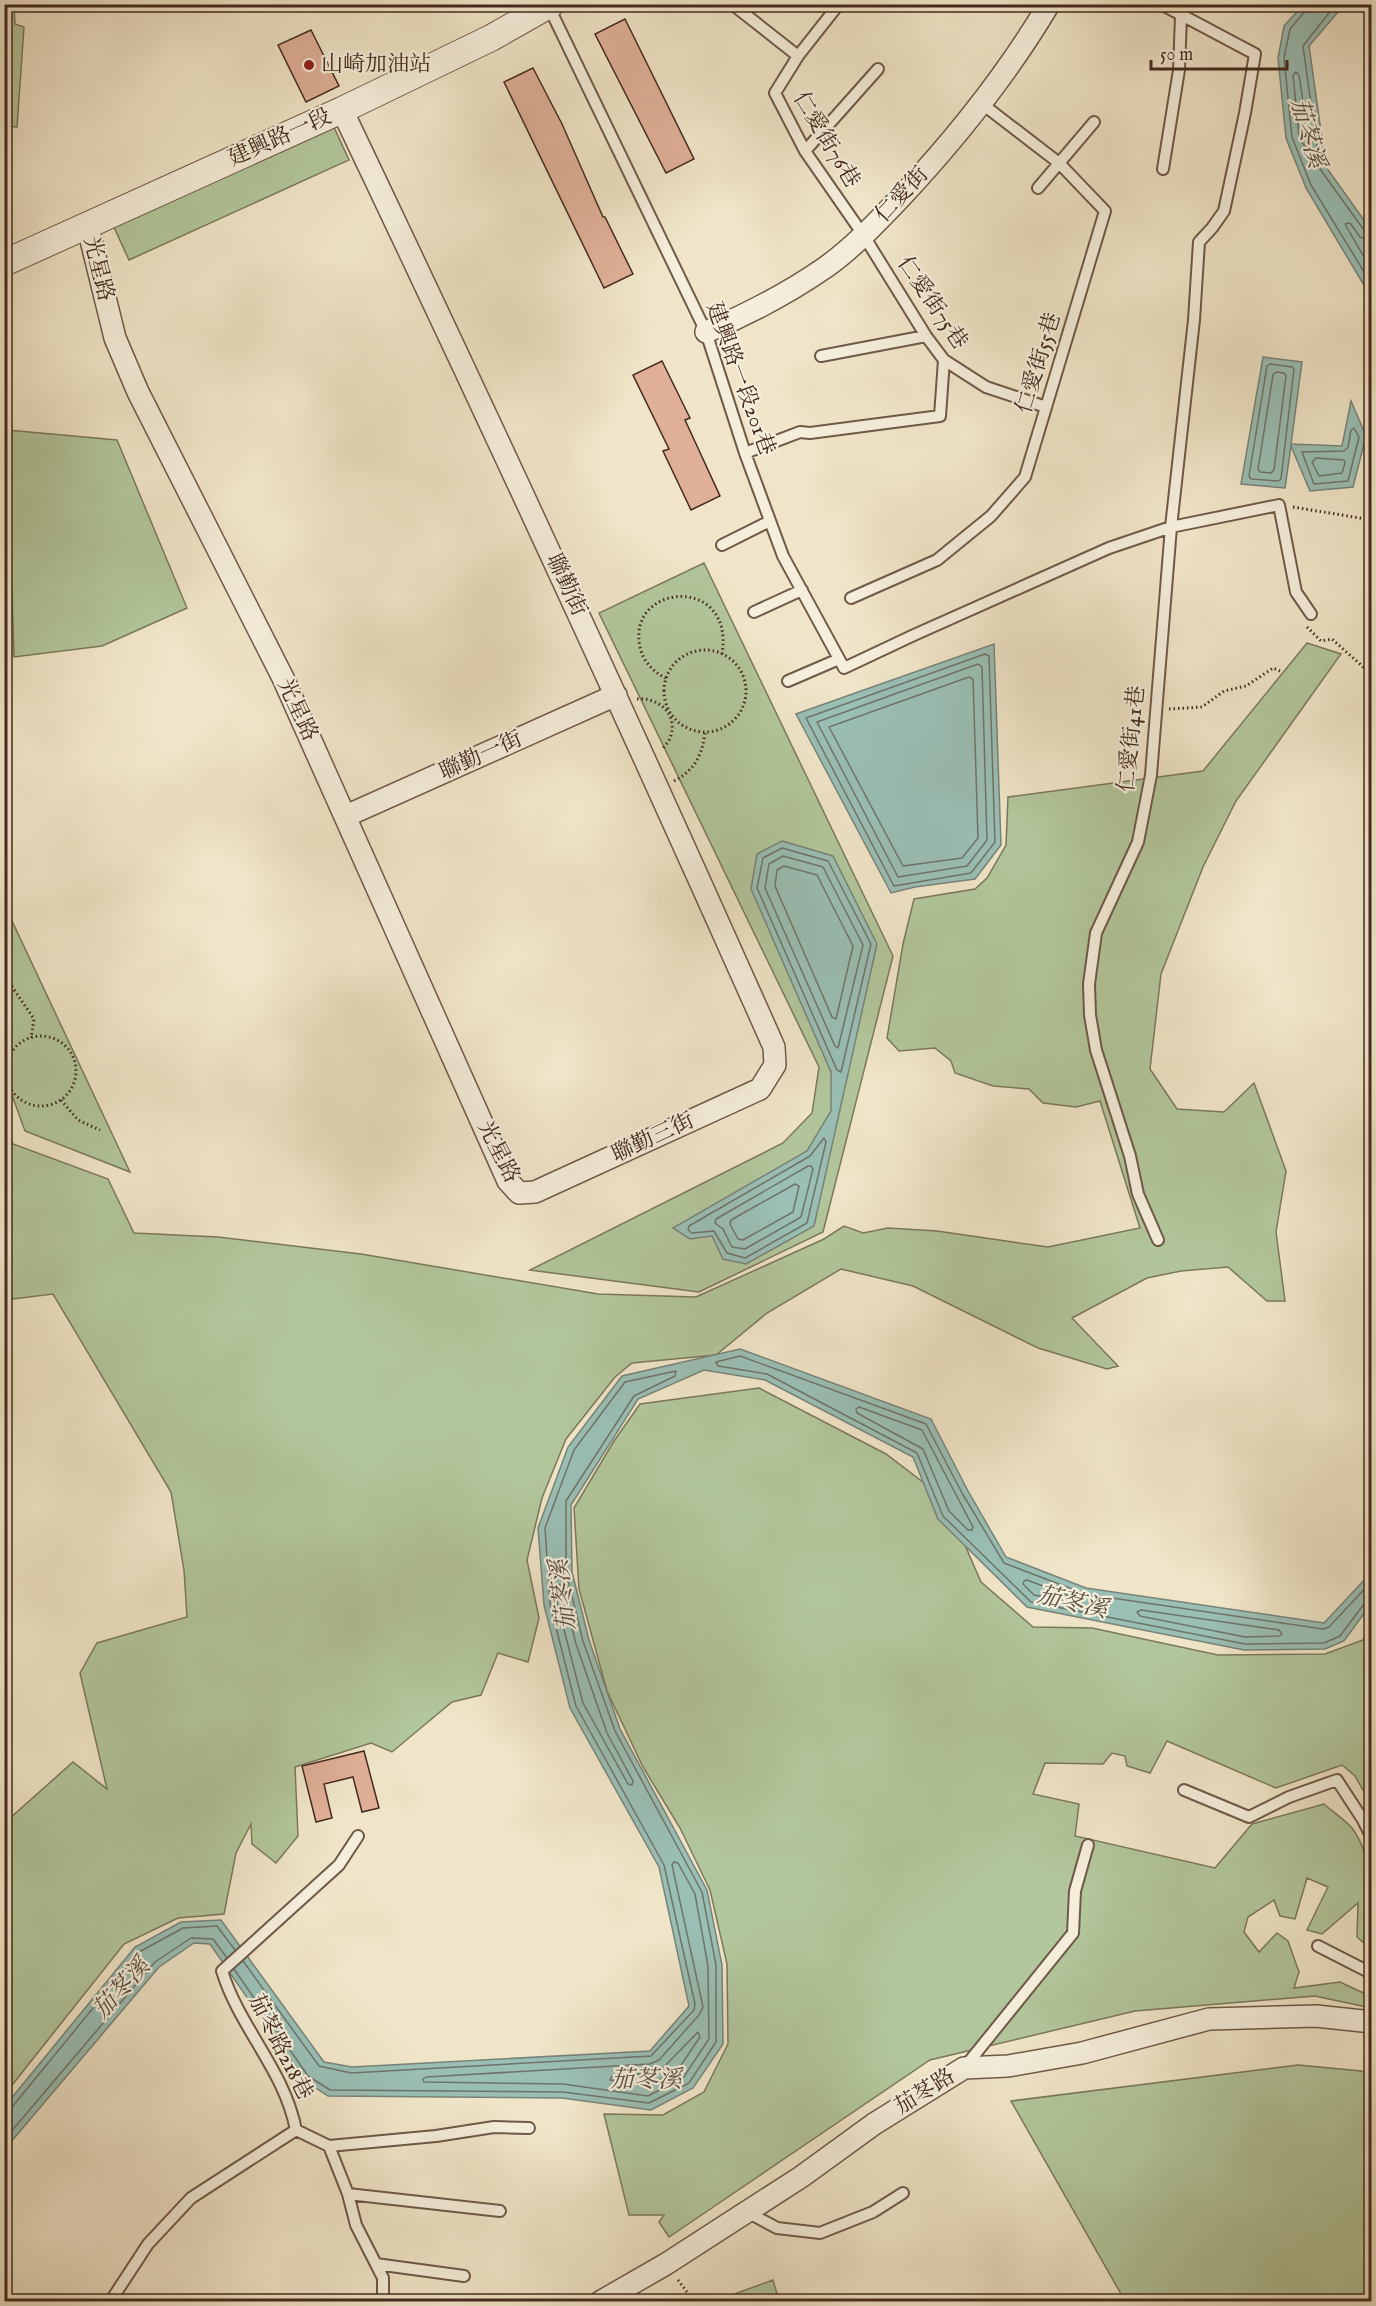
<svg xmlns="http://www.w3.org/2000/svg" width="1376" height="2306" viewBox="0 0 1376 2306" font-family="'IM FELL English','Noto Serif TC',serif">
<style>
.green{fill:#b2c69b;stroke:#7b785c;stroke-width:1.5}
.water{fill:#9abfb5;stroke:#788379;stroke-width:1.5}
.lines{fill:none;stroke-linecap:round;stroke-linejoin:round}
.shore{stroke:#6f746a;stroke-width:1.5}
.building{fill:#dfaf97;stroke:#442a1e;stroke-width:1.5}
.service-casing{stroke:#6f5948;stroke-width:14}
.minor-casing{stroke:#6f5948;stroke-width:24}
.tertiary-casing{stroke:#6f5948;stroke-width:28}
.path{stroke:#442a1e;stroke-width:3;stroke-dasharray:1.5 3;stroke-linecap:butt}
.service{stroke:#f5eedb;stroke-width:10}
.minor{stroke:#f5eedb;stroke-width:21}
.tertiary{stroke:#f5eedb;stroke-width:26}
.poi-dot{fill:#8f2418;stroke:#f5eedb;stroke-width:2}
.labels{text-anchor:middle;dominant-baseline:central;stroke-width:4.5;stroke-linejoin:round;paint-order:stroke}
.poi-label{font-size:22px;fill:#442a1e;stroke:#f5eedb;text-anchor:start}
.street-label{font-size:22px;fill:#442a1e;stroke:#f5eedb}
.water-label{font-size:24px;font-style:italic;fill:#5a4f44;stroke:#f5eedb}
</style>
<rect width="100%" height="100%" fill="#f0e5c8"/>
<filter id="stains"><feTurbulence type="fractalNoise" baseFrequency=".00333" numOctaves="4"/><feColorMatrix values="0 0 0 0 .2 0 0 0 0 .09 0 0 0 0 .02 0 0 0 .5 -.17"/></filter>
<radialGradient id="worn" r=".72"><stop offset=".6" stop-color="#630" stop-opacity="0"/><stop offset="1" stop-color="#630" stop-opacity=".3"/></radialGradient>
<path class="green" d="M5,4L14,5L15,24L24,27L17,127L5,126Z
M333,125L349,160L129,260L113,225Z
M7,430L117,440L187,608L102,646L14,657Z
M704,563L893,956L823,1232L699,1292L530,1270L783,1143L812,1113L819,1067L599,613Z
M1307,643L1341,654L1236,801L1203,867L1161,974L1150,1069L1177,1109L1224,1112L1254,1083L1286,1171L1276,1232L1285,1301H1267L1228,1267L1181,1271L1147,1278L1072,1318L1118,1366L1107,1369L1038,1348L913,1286L841,1269L767,1313L716,1355L632,1363L615,1377L566,1439L542,1498L527,1560L539,1618L528,1662L498,1653L481,1695L452,1702L392,1752L371,1743L295,1767L298,1836L276,1863L252,1844L251,1824L236,1853L224,1914L178,1918L124,1944L5,2094V1820L9,1819L73,1762L107,1789L80,1673L97,1643L187,1617L184,1570L171,1492L53,1294L5,1300L4,1121L13,1144L108,1179L134,1233L218,1237L361,1254L598,1294L696,1297L824,1239L844,1226L863,1233L888,1228L937,1231L1048,1247L1140,1228L1100,1101L1076,1107L1043,1103L1029,1089L993,1086L955,1073L951,1061L935,1048L899,1051L887,1038L903,944L914,899L975,889L987,878L1006,845L1008,797L1203,771Z
M5,906L130,1172L25,1131L5,1076Z
M759,1388L886,1454L945,1499L981,1582L1033,1627L1092,1628L1218,1655L1325,1654L1363,1640L1371,1626V1804L1355,1776L1342,1765L1276,1788L1167,1741L1150,1773L1127,1766L1125,1756L1112,1753L1103,1764L1045,1763L1033,1794L1079,1804L1075,1836L1215,1868L1252,1824L1324,1804C1333,1812 1344,1819 1352,1828C1376,1860 1371,1910 1371,1949L1357,1937L1358,1903L1322,1934L1307,1930L1328,1887L1307,1878L1295,1919L1280,1916L1274,1900L1248,1917L1244,1932L1259,1952L1277,1933L1288,1941L1299,1972L1294,1988L1340,1982L1368,1995L1371,2008L1315,1996L1135,2011L930,2060L669,2237L659,2222L664,2215H629L604,2114L663,2115L704,2092L728,2044L727,1964L710,1890L680,1828L643,1767L607,1691L579,1589L574,1508L614,1441L640,1404Z
M1298,2065L1371,2072V2301H1125L1011,2101Z
M773,2280L779,2301H715Z"/>
<path class="water" d="M1303,5H1344L1309,46L1326,167L1371,230V297L1306,188L1286,138L1278,58L1284,26Z
M1263,357L1302,362L1291,444L1342,446L1351,401L1366,436L1353,487L1310,491L1291,446L1285,488L1241,484Z
M994,644L1001,845L975,879L915,887L891,893L796,714Z
M782,841L833,856L877,944L814,1226L746,1264L723,1259L712,1236L690,1239L673,1228L807,1151L831,1111V1072L751,889L757,854Z
M740,1349L931,1419L968,1491L1006,1557L1086,1588L1324,1623L1369,1575L1371,1559V1604L1344,1641L1325,1649L1244,1650L1027,1607L938,1519L913,1457L765,1380L704,1370L638,1399L571,1505L572,1572L589,1640L620,1729L707,1890L722,1965L723,2044L693,2088L651,2110L562,2098L328,2096L304,2080L210,1944L194,1943L159,1967L5,2149V2106L135,1947L181,1922L221,1920L324,2062L352,2067L650,2051L689,2006L659,1867L570,1708L544,1605L538,1528L568,1447L622,1376Z"/>
<g class="lines">
<path class="shore" d="M1307,4L1306,10L1290,29L1284,58L1292,137L1311,185L1372,285
M1336,4L1303,46L1320,169L1364,230L1372,233
M1296,72L1299,75L1309,142L1306,146L1303,144L1299,135L1293,75Z
M1372,241L1360,237L1350,223L1345,224L1372,271
M1270,364L1292,367L1294,369L1281,479L1278,481L1251,479L1249,476L1267,366Z
M1276,372L1284,373L1286,376L1274,470L1271,473L1260,472L1258,469L1273,375Z
M1354,428L1359,437L1348,481L1314,484L1302,452L1344,451L1348,447L1351,430Z
M1316,458L1344,460L1345,463L1342,473L1319,476L1312,462Z
M985,654L989,656L995,842L971,873L894,886L806,718Z
M978,664L982,667L987,840L967,866L898,877L817,722Z
M969,677L973,679L978,838L962,858L903,866L829,727Z
M782,848L828,861L871,944L841,1072L837,1070L757,888L763,858Z
M783,856L823,867L863,945L838,1048L835,1046L765,888L769,864Z
M784,866L817,875L853,946L836,1019L832,1017L775,886L777,870Z
M824,1138L826,1142L807,1223L745,1258L727,1253L714,1231L692,1233L688,1230L689,1226L810,1156Z
M808,1166H811L813,1169L801,1217L745,1249L732,1247L723,1229L715,1223L716,1219Z
M795,1184L799,1186L793,1212L743,1240L738,1239L730,1224L731,1220Z
M859,1407L922,1430L973,1527L972,1530H968L949,1511L923,1449L857,1413L856,1409Z
M1027,1580L1067,1595L1068,1599L1065,1601L1034,1595L1023,1584L1024,1581Z
M1372,1581L1329,1627L1323,1629L1085,1594L1004,1563L962,1493L926,1424L740,1356L716,1362L718,1366L767,1374L917,1453L943,1516L1031,1602L1245,1644L1324,1643L1340,1636L1364,1604L1372,1601
M558,1584L562,1586L576,1644L607,1733L633,1781L632,1785L628,1784L583,1703L557,1603L556,1587Z
M1141,1610L1279,1630L1282,1634L1279,1636L1245,1637L1140,1616L1137,1612Z
M674,1862L678,1863L695,1894L708,1966L709,2039L683,2078L648,2096L563,2084L424,2082L423,2079L426,2077L650,2064L659,2060L699,2015L703,2007L672,1865Z
M234,1969L308,2076L330,2090L563,2092L649,2103L689,2083L716,2042V1965L702,1892L615,1731L583,1641L566,1572V1501L634,1396L675,1376L676,1371L625,1382L574,1450L545,1528L550,1604L576,1706L664,1865L695,2004L694,2010L651,2056L351,2073L319,2066L243,1961
M698,2032L700,2037L677,2071L647,2086L610,2080L612,2076L652,2073L661,2070Z
M4,2109L12,2107L139,1952L183,1928L217,1926L235,1950
M4,2140L155,1962L191,1938L213,1939L227,1958"/>
</g>
<path class="building" d="M625,19L694,159L666,173L595,34Z
M311,30L339,86L306,102L278,45Z
M533,68L562,124L603,217H605L633,274L604,288L504,82Z
M662,361L690,418L685,420L720,496L691,510L663,451L669,449L633,375Z
M364,1751L379,1808L362,1812L353,1777L324,1784L332,1818L316,1822L302,1766Z"/>
<g class="lines">
<g class="service-casing">
<path id="service" d="M732,4L798,56
M839,4L798,56L775,93L805,151L864,236L926,336L944,360L986,387L1046,407
M549,7L706,332L745,453L783,556L844,668L914,635L1109,548L1171,527L1279,505L1296,592L1311,614
M805,151L878,69
M1163,169L1179,70L1181,16L1184,4
M1038,188L1094,122
M821,356L926,336
M745,453L800,432L810,433L940,416L944,360
M722,545L770,521
M851,598L937,560L991,516L1025,477L1105,211L1059,163L981,103
M754,612L802,590
M788,681L839,659
M1158,1240L1138,1194L1130,1156L1096,1050L1090,1015L1089,984L1096,933L1138,842L1151,775L1171,527L1194,320L1199,242L1212,228L1224,211L1245,113L1255,54L1161,4
M1184,1790L1249,1817L1289,1797L1337,1780L1363,1820L1372,1838
M1318,1946L1367,1971L1372,1977
M964,2068L1073,1933L1075,1891L1088,1845
M296,2130C284,2069 240,2029 222,1971L339,1865L358,1836
M296,2130L329,2146L348,2194L356,2225L383,2278V2302
M329,2146L436,2136L494,2127L529,2128
M348,2194L500,2211
M747,2212L777,2228L820,2233L873,2212L903,2193
M376,2264L464,2276
M110,2302L148,2244L191,2198L296,2130"/>
</g>
<g class="minor-casing">
<path id="minor" d="M87,224L115,338L138,392L283,678L508,1181L519,1193L535,1192L760,1089L775,1065L774,1047C634,732 490,420 342,110
M706,332C746,315 790,292 826,267C854,247 878,221 902,196C957,137 1008,73 1049,4
M346,816L616,695
M600,2302L666,2264L801,2177L874,2124L964,2068L1008,2066L1082,2053L1209,2019L1316,2016L1372,2022"/>
</g>
<g class="tertiary-casing">
<path id="tertiary" d="M4,263L342,110L491,38L551,4"/>
</g>
<path class="path" d="M1293,507L1372,520
M1307,627L1321,641L1332,639L1370,673
M664 691a41 41 0 1 1 82 0a41 41 0 1 1-82 0Z
M666,678C653,672 643,661 640,647C626,583 735,574 722,654
M637,699C659,697 679,715 670,738C669,742 664,746 662,750
M1169,709L1202,707L1224,691L1246,686L1273,668L1280,671
M674,781C695,770 702,755 705,733
M4,975L34,1019L31,1038
M6 1071a35 35 0 1 1 70 0a35 35 0 1 1-70 0Z
M61,1100L78,1120L100,1130
M678,2280L687,2292L689,2302"/>
<use href="#service" class="service"/>
<use href="#minor" class="minor"/>
<use href="#tertiary" class="tertiary"/>
</g>
<circle class="poi-dot" cx="309" cy="65" r="6"/>
<g class="labels">
<g class="poi-label">
<text x="321" y="65">山崎加油站</text>
</g>
<g class="street-label">
<text transform="translate(280 138) rotate(-24)">建興路一段</text>
<text transform="translate(826 140) rotate(59)">仁愛街76巷</text>
<text transform="translate(902 195) rotate(-47)">仁愛街</text>
<text transform="translate(98 269) rotate(76)">光星路</text>
<text transform="translate(932 303) rotate(56)">仁愛街75巷</text>
<text transform="translate(1039 363) rotate(-73)">仁愛街55巷</text>
<text transform="translate(740 379) rotate(70)">建興路一段201巷</text>
<text transform="translate(566 585) rotate(65)">聯勤街</text>
<text transform="translate(297 710) rotate(65)">光星路</text>
<text transform="translate(1132 739) rotate(-84)">仁愛街41巷</text>
<text transform="translate(481 756) rotate(-24)">聯勤一街</text>
<text transform="translate(653 1138) rotate(-25)">聯勤三街</text>
<text transform="translate(498 1152) rotate(63)">光星路</text>
<text transform="translate(280 2047) rotate(63)">茄苳路218巷</text>
<text transform="translate(925 2092) rotate(-32)">茄苳路</text>
</g>
<g class="water-label">
<text transform="translate(1307 133) rotate(74)">茄苳溪</text>
<text transform="translate(564 1595) rotate(-97)">茄苳溪</text>
<text transform="translate(1072 1603) rotate(13)">茄苳溪</text>
<text transform="translate(122 1989) rotate(-48)">茄苳溪</text>
<text x="646" y="2080">茄苳溪</text>
</g>
</g>
<rect width="1376" height="2306" fill="none" stroke="#f0e5c8" stroke-width="24"/>
<rect x="6" y="6" width="1364" height="2294" fill="none" stroke="#442a1e" stroke-width="3"/>
<rect x="12" y="12" width="1352" height="2282" fill="none" stroke="#442a1e" stroke-width="1.5"/>
<path d="M1151 60v9h136v-9" fill="none" stroke="#442a1e" stroke-width="3"/>
<text x="1160" y="60" font-size="18" fill="#442a1e" stroke="#f5eedb" stroke-width="4.5" paint-order="stroke">50 m</text>
<rect width="100%" height="100%" filter="url(#stains)"/>
<rect width="100%" height="100%" fill="url(#worn)"/>
</svg>
